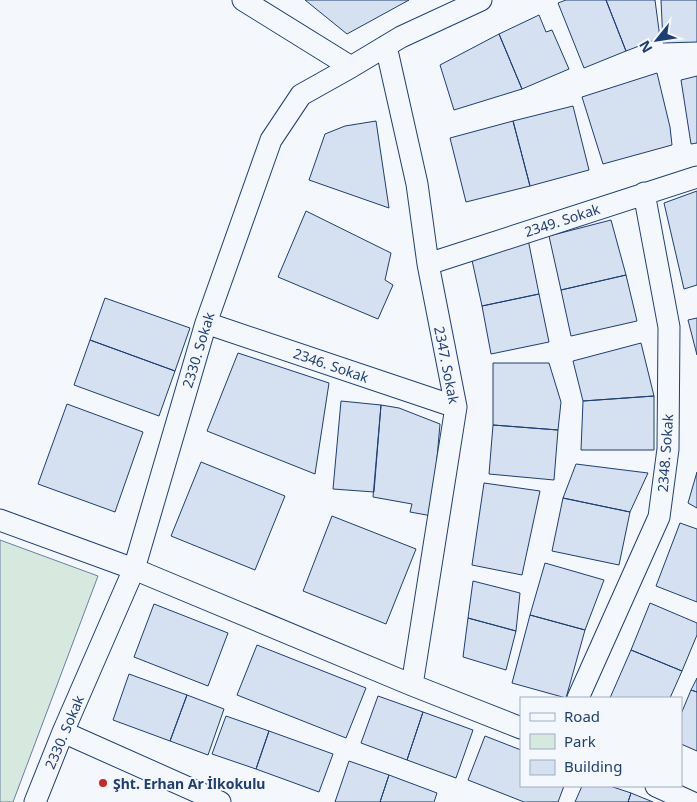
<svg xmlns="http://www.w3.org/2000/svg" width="697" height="802" viewBox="0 0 697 802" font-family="'Noto Sans',sans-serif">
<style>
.green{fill:#d7e8df;stroke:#687fa3}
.building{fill:#d5e0f0;stroke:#1d3f73}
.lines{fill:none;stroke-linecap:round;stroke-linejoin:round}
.street-casing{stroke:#1d3f73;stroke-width:23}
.street{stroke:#f4f7fb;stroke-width:21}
.poi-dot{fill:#c62828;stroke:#f4f7fb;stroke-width:2}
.labels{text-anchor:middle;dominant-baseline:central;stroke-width:4;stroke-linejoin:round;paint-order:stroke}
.street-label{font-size:14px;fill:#1d3f73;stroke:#f4f7fb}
.poi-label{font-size:14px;font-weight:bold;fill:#1d3f73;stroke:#f4f7fb;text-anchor:start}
</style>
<rect width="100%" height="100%" fill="#f4f7fb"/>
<path class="green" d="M0,540L98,576L13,802H0Z"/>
<path class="building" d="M305,0H409L347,34Z
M566,0H606L626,51L584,68L558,3Z
M606,0H655L660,38L626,51Z
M661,0H697V42L663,43Z
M539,15L546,32L552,30L569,69L522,89L499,34Z
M499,34L522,89L454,110L440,65Z
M657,73L670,127L672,145L603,164L582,97Z
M697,76V143L691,144L681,80Z
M573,106L589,170L530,186L513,121Z
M376,121L389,208L309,180L325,134L345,126Z
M513,121L530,186L466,202L450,138Z
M697,191V285L684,289L664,203Z
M306,211L391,253L385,280L393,285L378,319L278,277Z
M611,220L626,275L561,290L549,236Z
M528,239L539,294L482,306L470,251Z
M626,275L637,321L571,336L561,290Z
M539,294L549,342L491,354L482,306Z
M105,298L190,328L175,371L90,340Z
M697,318V355L688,320Z
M90,340L175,371L159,416L74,385Z
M641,343L654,396L583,401L573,361Z
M238,353L329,383L315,474L207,431Z
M493,363H549L561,402L558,430L493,425Z
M654,396V450H581L583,401Z
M341,401L381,405L374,492L333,489Z
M67,404L143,432L115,512L38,484Z
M381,405L399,408L440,424L432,516L410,512L412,504L373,497Z
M493,425L558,430L554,480L489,474Z
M201,462L285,496L255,570L171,536Z
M576,464L648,473L630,512L563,498Z
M697,472V508L688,503Z
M484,483L540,491L522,575L472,565Z
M563,498L630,512L619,565L552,551Z
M332,516L416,549L386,624L303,591Z
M680,523L697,529V602L656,586Z
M545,563L604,580L585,630L530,615Z
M473,581L520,593L516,631L468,618Z
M650,603L697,623V635L682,671L631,650Z
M154,604L228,633L208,686L134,657Z
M530,615L585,630L566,698L512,683Z
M468,618L516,631L506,670L463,657Z
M257,645L366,688L346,738L237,695Z
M631,650L682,671L670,698H610Z
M129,674L187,695L170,741L113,720Z
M697,678V692L691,690Z
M691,690L697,692V751L681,744V714Z
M187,695L224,709L208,755L170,741Z
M378,696L423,712L407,760L361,743Z
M423,712L473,730L456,778L407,760Z
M226,716L269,731L256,769L212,754Z
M269,731L333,754L319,792L256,769Z
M485,736L521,750V786H564L558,802H524L468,780Z
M349,761L389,775L380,802H335Z
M389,775L437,793L434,802H380Z
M582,786H610L631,793L628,802H575Z
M631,793L653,802H628Z"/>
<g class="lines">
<g class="street-casing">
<path id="street" d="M243,0L351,67
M386,46L417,184L428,264L456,407L412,685
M428,264L697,177
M206,323L456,407
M0,520L134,569L412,685L521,728
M578,698L659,517L668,449L669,327L644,193
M63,732L220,802
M656,786L691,802
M35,802L63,732L134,569L206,323L271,140L301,95L351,67L401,37L481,0"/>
</g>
<use href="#street" class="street"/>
</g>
<circle class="poi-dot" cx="103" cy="783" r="5"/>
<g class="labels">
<g class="street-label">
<text transform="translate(562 220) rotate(-18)">2349. Sokak</text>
<text transform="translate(198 350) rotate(-73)">2330. Sokak</text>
<text transform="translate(331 365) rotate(19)">2346. Sokak</text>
<text transform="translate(447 365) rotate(79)">2347. Sokak</text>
<text transform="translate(665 453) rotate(-86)">2348. Sokak</text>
<text transform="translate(64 732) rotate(-67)">2330. Sokak</text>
</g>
<g class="poi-label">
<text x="113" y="783">Şht. Erhan Ar İlkokulu</text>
</g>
</g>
<rect x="520" y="697" width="162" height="90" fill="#f4f7fb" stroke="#9eadc5"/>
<rect x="530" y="713" width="25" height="8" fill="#f4f7fb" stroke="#9eadc5"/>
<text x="564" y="722" font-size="15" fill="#1d3f73">Road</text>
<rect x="530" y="734" width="25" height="15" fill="#d7e8df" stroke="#9eadc5"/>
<text x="564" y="747" font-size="15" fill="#1d3f73">Park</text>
<rect x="530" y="760" width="25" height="15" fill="#d5e0f0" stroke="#9eadc5"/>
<text x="564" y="772" font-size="15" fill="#1d3f73">Building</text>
<g transform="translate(657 40) rotate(240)" stroke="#f4f7fb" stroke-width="4" paint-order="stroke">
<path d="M0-4L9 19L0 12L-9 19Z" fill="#1d3f73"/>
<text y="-8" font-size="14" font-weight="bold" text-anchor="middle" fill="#1d3f73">N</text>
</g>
</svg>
